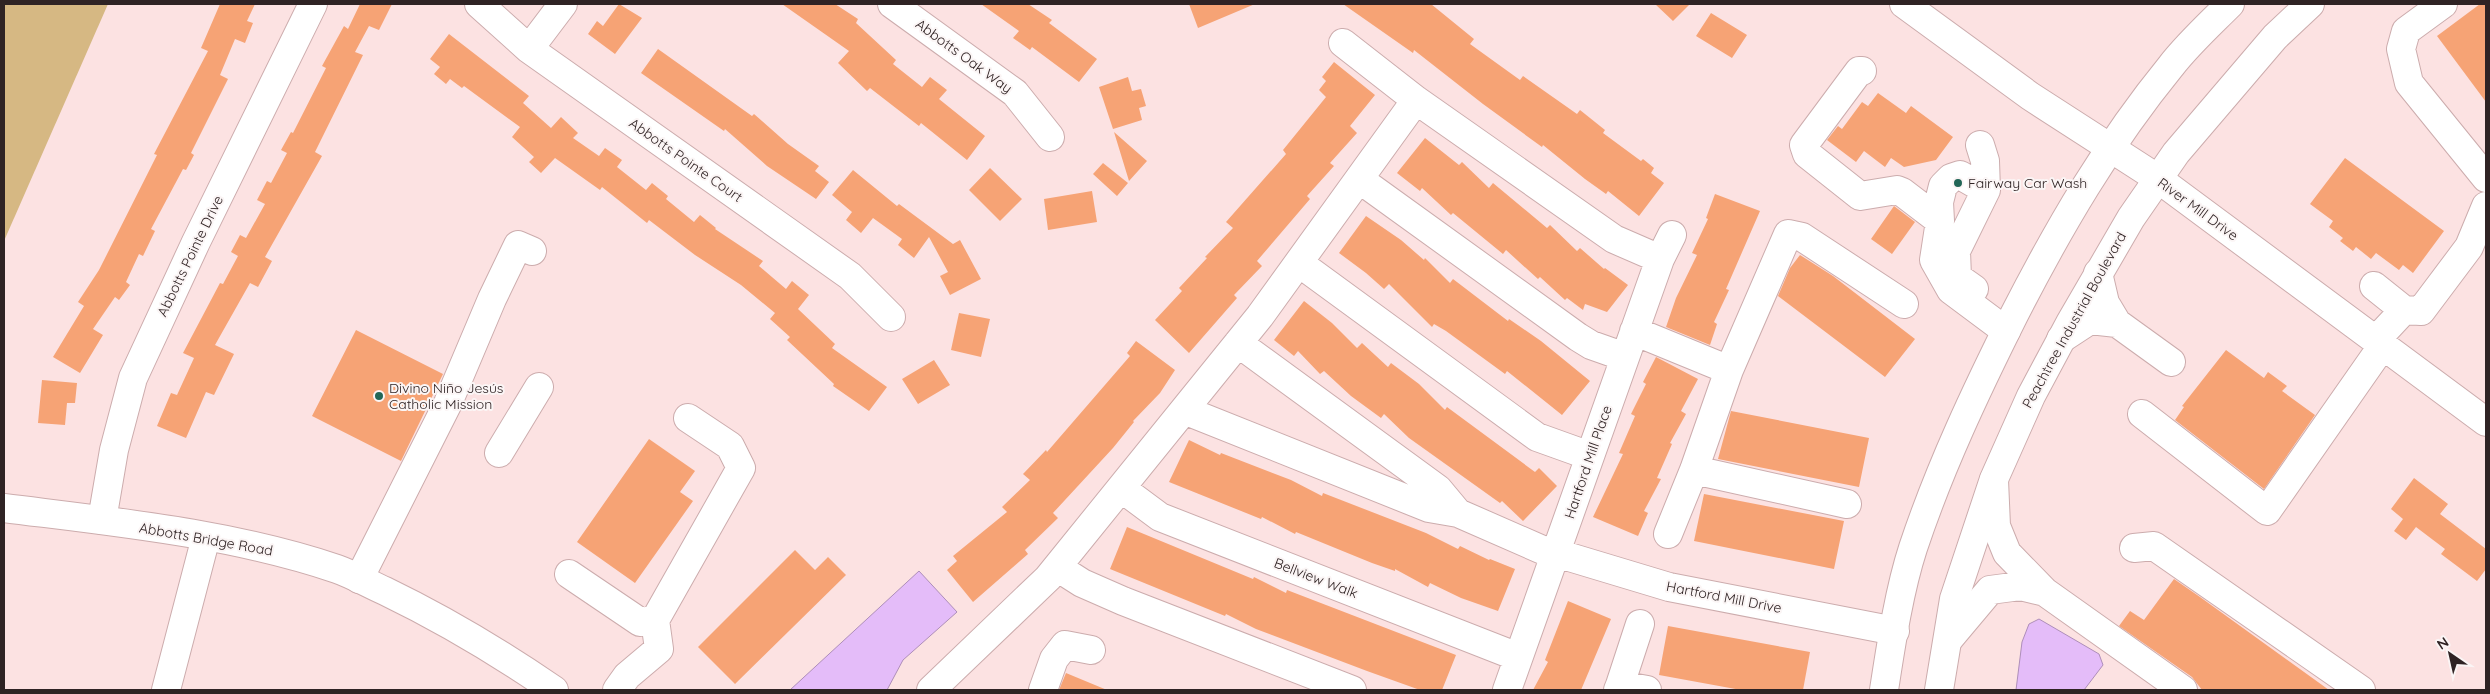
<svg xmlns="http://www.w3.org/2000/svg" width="2490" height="694" viewBox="0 0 2490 694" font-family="Quicksand,sans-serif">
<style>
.green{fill:#d6b883}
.water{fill:#e4bcf9;stroke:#ae8eb9}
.building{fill:#f6a375}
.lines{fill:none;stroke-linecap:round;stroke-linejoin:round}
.minor-casing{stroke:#ccacad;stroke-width:30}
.major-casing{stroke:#ccacad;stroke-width:30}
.highway-casing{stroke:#ccacad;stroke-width:30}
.minor{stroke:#fff;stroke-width:28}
.major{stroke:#fff;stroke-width:28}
.highway{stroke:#fff;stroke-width:28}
.poi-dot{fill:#226657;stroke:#fbf5f5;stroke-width:2}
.labels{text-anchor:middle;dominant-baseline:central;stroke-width:4;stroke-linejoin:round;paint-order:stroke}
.street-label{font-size:14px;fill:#2f2324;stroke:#fbf5f5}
.poi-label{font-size:14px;fill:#2f2324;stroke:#fbf5f5;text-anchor:start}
</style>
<rect width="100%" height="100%" fill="#fce2e2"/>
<path class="green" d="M4,4H108L4,241Z"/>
<path class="water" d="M919,571L957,612L903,660L887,690H790Z
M2039,619L2099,654L2103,665L2084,690H2016L2022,642L2029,624Z"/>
<path class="building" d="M220,4H255L247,21L253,23L245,43L235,39L220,75L228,79L191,153L194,155L186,170L183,169L151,229L155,231L143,256L139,254L126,282L130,285L119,300L115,297L93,329L103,335L80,373L53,357L84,306L78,302L99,270L157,155L154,154L208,51L201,48Z
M360,4H392L379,30L369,26L355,52L363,55L315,152L322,156L265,257L272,261L258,287L250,283L215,345L234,354L214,395L206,392L186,438L157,426L171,393L177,395L194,358L183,353L220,283L223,284L238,256L231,252L240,235L246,238L265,204L257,200L267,181L271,183L287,153L281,150L291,132L293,133L326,68L322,66L344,26L348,29Z
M619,4L642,18L615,54L588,34L597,21L603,26Z
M782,4H835L858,19L856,23L896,60L893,64L922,87L930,77L947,90L939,99L985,136L967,160L921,123L919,126L870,88L867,91L838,63L849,51Z
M981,4H1028L1052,20L1049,23L1097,59L1079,82L1032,47L1030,50L1013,38L1019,31Z
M1189,4H1255L1198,28Z
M1343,4H1431L1474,39L1470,44L1520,80L1523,76L1577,114L1580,110L1605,130L1603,133L1641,161L1643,159L1654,168L1651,173L1664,183L1639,216L1608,191L1606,194L1585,179L1543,145L1542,147L1483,104L1414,50L1413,53Z
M1655,4H1690L1673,21Z
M2480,4H2486V102L2437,36Z
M1711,13L1747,35L1732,58L1696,36Z
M449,34L529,96L523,103L551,128L561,117L578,133L573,138L599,156L605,148L622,160L617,167L646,190L652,183L668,196L666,199L694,222L700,215L716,228L715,229L763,261L759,266L786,289L792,281L809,295L798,309L835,344L832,348L887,387L869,411L833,386L834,384L787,340L790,337L770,319L775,313L741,285L695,255L649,220L647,223L602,187L600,190L555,158L541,173L529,162L534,157L512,137L520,127L464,86L462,88L450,79L446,84L434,74L440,67L430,59Z
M658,49L752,116L754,114L788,144L819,166L815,171L829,182L816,199L767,166L725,129L724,131L641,73Z
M1334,62L1375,95L1350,126L1357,133L1330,163L1334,166L1307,196L1310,199L1257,261L1262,266L1234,295L1237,298L1189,353L1155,320L1182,291L1179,288L1207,258L1205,257L1233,228L1226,222L1286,154L1283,150L1326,97L1319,90L1326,81L1322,77Z
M1128,77L1132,91L1141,89L1146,106L1139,108L1142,120L1113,129L1099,87Z
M1878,93L1906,113L1911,106L1953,137L1936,160L1904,167L1891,158L1885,167L1864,151L1856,162L1827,140L1838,126L1842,129L1862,102L1868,106Z
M1114,132L1147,161L1129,181Z
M1425,138L1459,165L1462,162L1489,188L1493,183L1547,228L1550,225L1577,251L1580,248L1604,269L1605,268L1628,285L1607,312L1585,304L1583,310L1567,298L1565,300L1540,277L1538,279L1506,250L1503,254L1453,213L1451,215L1422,188L1420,191L1397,173Z
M2345,158L2444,231L2413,273L2403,265L2399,270L2376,253L2371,259L2356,247L2353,251L2340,241L2343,238L2329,227L2333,221L2310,204Z
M1103,163L1128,183L1117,196L1093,174Z
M990,168L1022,199L1000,221L969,190Z
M853,170L897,206L899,204L953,244L960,240L981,279L950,295L940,276L948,272L929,237L914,258L898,245L902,239L873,218L861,233L846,220L852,212L832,195Z
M1092,191L1097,222L1048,230L1044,199Z
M1715,194L1760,211L1726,289L1729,290L1714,322L1717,324L1710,345L1666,327L1676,298L1697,255L1692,253L1708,219L1706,218Z
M1894,206L1915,222L1892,254L1871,239Z
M1366,216L1401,240L1424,260L1425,258L1450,283L1453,279L1508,321L1509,319L1541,341L1590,381L1562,415L1507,371L1505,374L1446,331L1434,324L1432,327L1389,284L1384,289L1366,273L1339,253Z
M1800,255L1833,276L1915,339L1885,377L1778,296L1790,268Z
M1304,301L1332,323L1357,348L1362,343L1388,367L1391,363L1419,384L1445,410L1447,407L1535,472L1539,468L1557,486L1523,521L1502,501L1500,503L1409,438L1384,414L1381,418L1351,396L1324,371L1320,374L1298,351L1294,356L1274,340Z
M959,313L990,319L981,357L951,350Z
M356,330L443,374L401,461L312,416Z
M1136,341L1175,370L1160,393L1133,421L1134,422L1113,448L1053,513L1058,518L1025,550L1028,554L973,602L947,570L957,561L953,556L1007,512L1002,507L1030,480L1023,474L1046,450L1047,452L1130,356L1127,353Z
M2226,350L2264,378L2268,372L2287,386L2282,391L2315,415L2264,489L2175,420L2184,407L2182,406Z
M1656,357L1698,379L1681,411L1686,414L1670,443L1672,444L1657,478L1661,479L1644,511L1648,513L1638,536L1593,517L1623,454L1619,453L1635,416L1631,414L1646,384L1643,382Z
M934,360L950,385L918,404L902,379Z
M42,380L77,383L75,403H67L65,425L38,423Z
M1731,411L1869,438L1859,487L1718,459Z
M649,439L695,471L680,492L693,501L635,583L577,542Z
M1189,440L1220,455L1221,453L1291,480L1322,496L1323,493L1426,533L1458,549L1460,546L1489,560L1490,559L1515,569L1498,611L1461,598L1430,583L1428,587L1395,569V571L1372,563L1296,532L1295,534L1262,517L1261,519L1169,482Z
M2414,478L2448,504L2440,514L2486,549V569L2477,581L2441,554L2445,549L2416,527L2406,540L2394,531L2403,519L2391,509Z
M1704,494L1844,521L1834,569L1694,541Z
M1127,527L1253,579L1254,577L1286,593L1287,590L1456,655L1442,690H1420L1367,671L1256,629L1226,614L1225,616L1110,569Z
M795,550L815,570L828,557L846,575L735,684L698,647Z
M2174,579L2200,597L2329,690H2202L2192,677L2119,626L2130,611L2144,620Z
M1568,601L1611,619L1581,690H1533L1548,662L1545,660Z
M1668,626L1810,652L1803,690H1741L1659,675Z
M1066,673L1107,690H1059Z"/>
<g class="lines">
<g class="minor-casing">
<path id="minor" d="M479,4L529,49L850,276L891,317
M892,4L1015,93L1050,137
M1904,4L2030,96L2157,178L2486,422
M2443,4L2406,31L2401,49L2409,83L2486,178
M1343,43L1416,100L1614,239L1660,259
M529,49L563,4
M1862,71H1859L1804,145L1807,154L1860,196L1897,190L1902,192L1940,221
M1359,179L1578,337L1591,345L1625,357
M1986,190L1960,175L1951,178L1943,186L1939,202L1940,221L1934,260L1951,290L2006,331
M1299,263L1537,437L1590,456
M2098,273L2105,303L2117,323L2171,362
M2374,286L2404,310L2376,340
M1974,289L1957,277L1956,251L1986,190L1985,161L1980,145
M2404,310L2421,311L2469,247L2486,206
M1634,331L1729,370L1694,470L1668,534
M2061,339L2090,320L2117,323
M1238,343L1438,489L1458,513
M1729,370L1788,234L1802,237L1904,304
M1184,410L1429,508L1458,513L1554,555
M2142,414L2267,511L2383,345
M499,453L539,387
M1694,470L1847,504
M1994,480L1996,526L2007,553L2045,592L2183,690
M1121,488L1160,517L1518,657
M102,520L114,450L133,378L196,242L313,4
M2134,548L2154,546L2361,690
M1556,553L1669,587L1895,631
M1057,567L1082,583L1123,601L1352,690
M569,574L640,622L655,620L741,468L730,446L688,418
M359,579L448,403L492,299L518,245L532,251
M1948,640L1990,590L2020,586L2045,592
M1620,685L1640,624
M166,690L206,537
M617,690L627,676L659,649L655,620
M931,690L1048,578L1260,316L1416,100
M1043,690L1054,659L1065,645L1091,650
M1507,690L1660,259L1672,235
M1618,690L1620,685L1647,690"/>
</g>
<g class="major-casing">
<path id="major" d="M4,508C115,522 230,533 337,569C354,575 369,584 385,591C445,620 500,653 554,690"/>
</g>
<g class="highway-casing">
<path id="highway" d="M1884,690C1891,645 1899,591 1913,548C1940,467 1976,391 2014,315C2059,227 2108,143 2171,66C2188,44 2210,24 2230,4
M1939,690L1954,599L1994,479L2031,396L2070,323L2131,218L2176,153L2275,37L2310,4"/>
</g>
<use href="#minor" class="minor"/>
<use href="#major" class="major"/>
<use href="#highway" class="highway"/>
</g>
<g class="poi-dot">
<circle cx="1958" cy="183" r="5"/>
<circle cx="379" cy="396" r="5"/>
</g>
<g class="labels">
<g class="street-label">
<text transform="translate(964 56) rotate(36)">Abbotts Oak Way</text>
<text transform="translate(686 160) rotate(35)">Abbotts Pointe Court</text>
<text transform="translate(2198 209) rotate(36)">River Mill Drive</text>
<text transform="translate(190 256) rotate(-64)">Abbotts Pointe Drive</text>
<text transform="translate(2074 320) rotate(-61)">Peachtree Industrial Boulevard</text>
<text transform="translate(1588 462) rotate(-71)">Hartford Mill Place</text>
<text transform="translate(206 539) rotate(10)">Abbotts Bridge Road</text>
<text transform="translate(1316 578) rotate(21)">Bellview Walk</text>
<text transform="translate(1724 597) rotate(11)">Hartford Mill Drive</text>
</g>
<g class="poi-label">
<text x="1968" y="183">Fairway Car Wash</text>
<text x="389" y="388">Divino Niño Jesús<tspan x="389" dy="16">Catholic Mission</tspan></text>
</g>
</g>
<rect width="2490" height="694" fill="none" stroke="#2f2324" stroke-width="10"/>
<g transform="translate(2450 654) rotate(326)" stroke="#fbf5f5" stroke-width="4" paint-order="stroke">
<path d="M0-4L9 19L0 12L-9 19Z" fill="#2f2324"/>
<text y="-8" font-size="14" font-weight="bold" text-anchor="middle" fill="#2f2324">N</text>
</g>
</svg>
